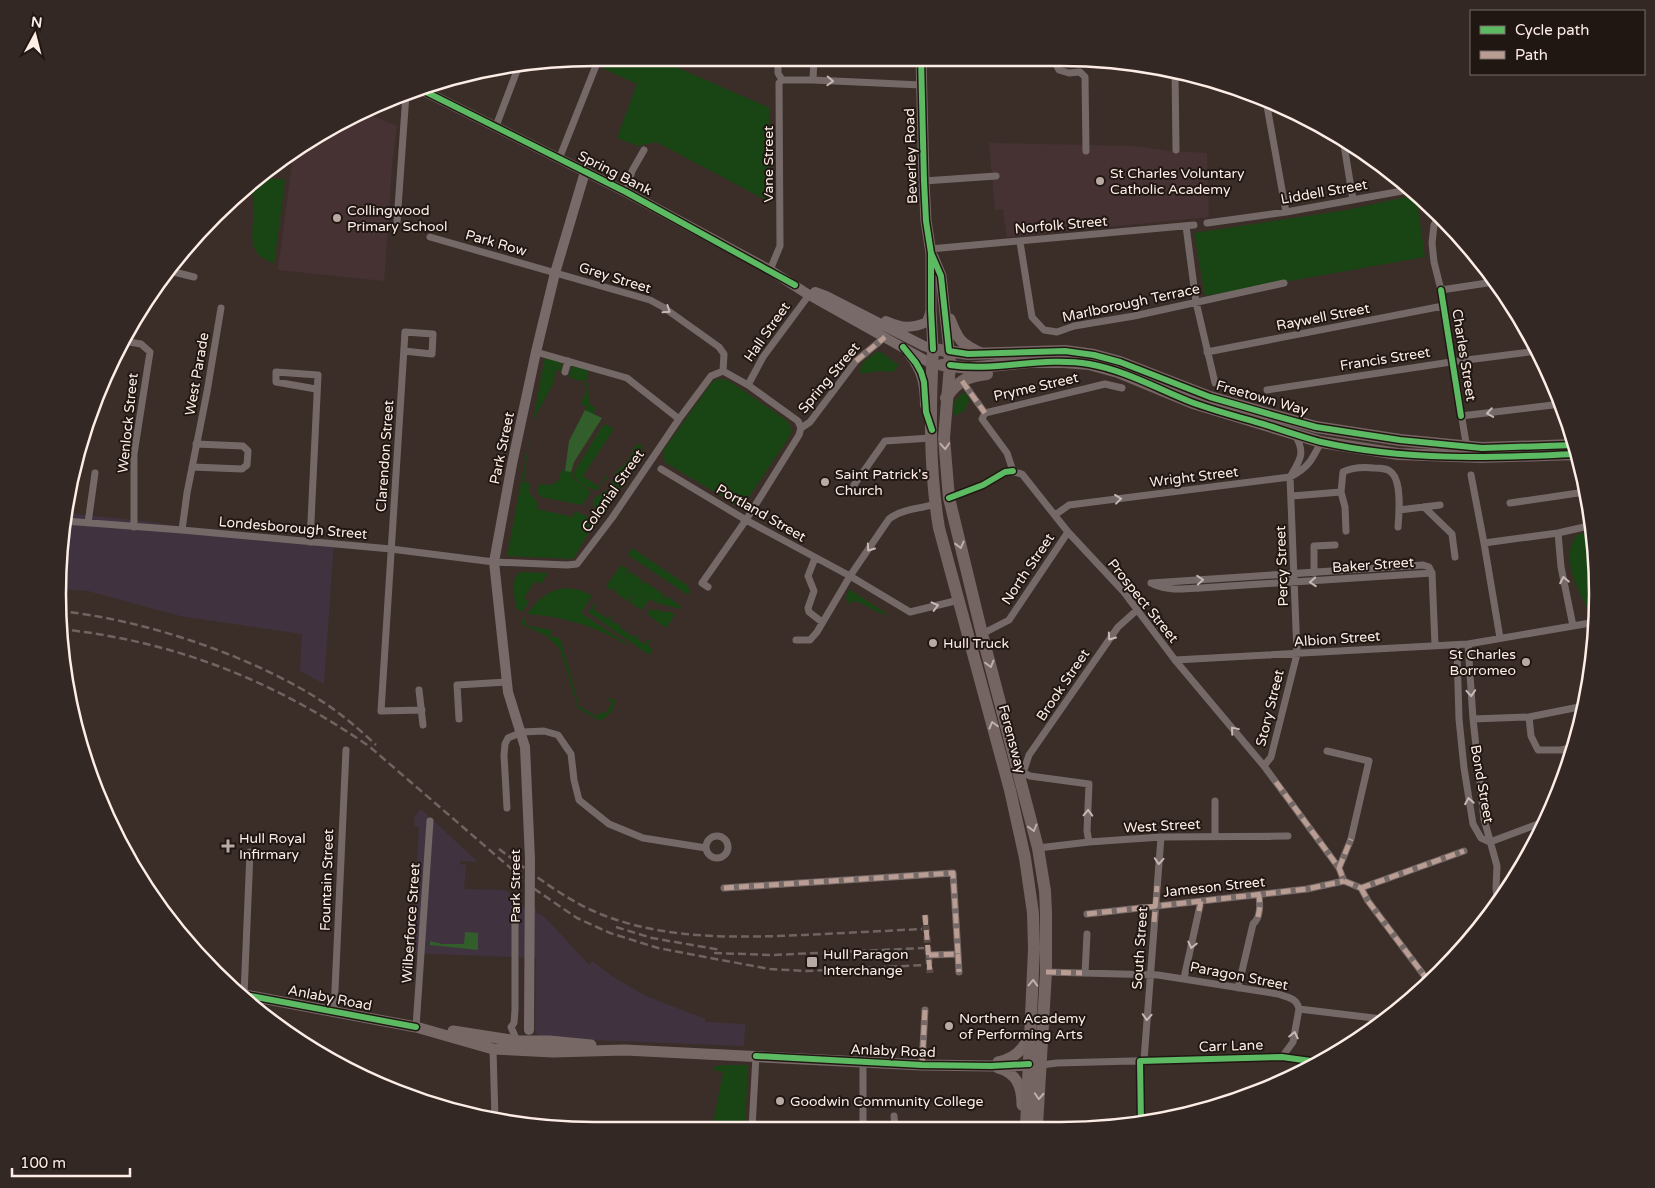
<svg xmlns="http://www.w3.org/2000/svg" width="1655" height="1188" viewBox="0 0 1655 1188" font-family="'Varela Round',sans-serif">
<style>
.industrial{fill:#40333f}
.education{fill:#463233}
.green{fill:#194514}
.forest{fill:#325e2c}
.lines{fill:none;stroke-linecap:round;stroke-linejoin:round}
.street-tunnel{stroke:#584b45;stroke-width:7;stroke-dasharray:7 3.5;stroke-linecap:butt}
.street{stroke:#756968;stroke-width:7}
.secondary{stroke:#796a6a;stroke-width:10}
.primary{stroke:#776866;stroke-width:11}
.highway{stroke:#746462;stroke-width:12}
.rail{stroke:#706461;stroke-width:2.5;stroke-dasharray:8 4;stroke-linecap:butt}
.secondary-bridge{stroke:#796a6a;stroke-width:10}
.quiet{stroke:#b99d93;stroke-width:5;stroke-dasharray:10 5;stroke-linecap:butt}
.cycleway-casing{stroke:#211712;stroke-width:9}
.cycleway{stroke:#5cba63;stroke-width:6}
.oneway{stroke:#c7b8b4}
.oneway2{stroke:#bfafab}
.poi-dot{fill:#b9aaa4;stroke:#211712;stroke-width:2}
.labels{text-anchor:middle;dominant-baseline:central;stroke-width:4;stroke-linejoin:round;paint-order:stroke}
.street-label{font-size:14px;fill:#fdede6;stroke:#211712}
.poi-label{font-size:14px;fill:#fdede6;stroke:#211712;text-anchor:start}
.rim{fill:none;stroke:#fdede6;stroke-width:2.5}
</style>
<rect width="100%" height="100%" fill="#3b2e29"/>
<path class="industrial" d="M65,513L143,521L192,528L334,540L324,684L300,671L302,634L180,616L88,591L58,589Z
M421,809L478,862L460,861V864L466,865L464,889L503,890L509,892V899H518L524,908H536L537,914H541L555,928L589,965L593,961L610,975L646,996L705,1019V1022L745,1024L744,1046L540,1038L535,1031L536,958L411,953L419,827L414,826L415,816Z"/>
<path class="education" d="M361,111L397,126L392,166L384,281L278,270L294,149Z
M989,143L1134,146L1169,151L1207,153L1209,217L1007,237L1003,209L995,210Z"/>
<path class="green" d="M609,58H677L674,66L770,108L768,201L656,142L638,146L617,138L637,84L604,69Z
M263,177L285,180L274,264C269,261 264,259 260,256C243,243 261,209 250,188Z
M1416,195L1425,257L1205,296L1194,233L1346,210Z
M878,351C886,354 891,361 899,365L893,372L879,371L861,374C857,364 870,357 878,351Z
M545,357L562,363L561,371L556,370L553,384L533,420L530,436Z
M574,366L588,370V380L580,381L569,377L571,368Z
M719,379L728,380L786,420C791,425 792,429 790,436L746,501L740,505L735,504L666,463L663,458V451L710,385L713,381Z
M588,382L589,404L596,408L593,414L585,410L587,407L581,404L587,388L583,383Z
M964,392L970,400L967,404L965,410L955,416C950,404 955,400 964,392Z
M605,424L614,429L583,476L599,487L608,473L607,478L597,490C588,489 574,481 574,472L601,428Z
M529,441L524,482L530,483V494L538,503L537,509L573,517L575,511L596,521L573,559L507,556Z
M639,444L643,446L640,449L644,451V454L606,511L601,512L593,507V499L609,489L616,472L630,459L634,447Z
M561,470L571,472L575,480L589,490V495L582,505L541,497L539,495L537,490L540,484C555,486 559,485 561,470Z
M1584,533L1593,534L1596,615L1591,616C1582,597 1567,572 1570,550C1571,545 1574,539 1576,535Z
M632,548L687,585L690,591L688,595L628,555Z
M621,565L628,569L626,573L627,574L629,571L642,580L640,583L641,584L644,581L664,595L662,599L663,600L666,596L681,606L679,609C669,604 661,607 650,599L642,610L629,602L633,596L632,595L627,601L615,592L618,585L613,591L606,586Z
M521,572L548,573L541,584L535,581L524,598L529,602L522,612L516,608C515,596 509,579 521,572Z
M566,588L580,590L592,596L581,613L628,644L627,645C598,627 562,616 527,614C538,600 547,590 566,588Z
M849,589L887,614V615C875,613 865,603 853,601L848,604L846,597Z
M595,603L597,604L593,609L608,619L611,615L613,616L610,620L617,625L619,623L621,624L619,627L635,638L637,635L639,636L637,639L644,644L649,639L651,640L647,645L653,650L649,655L588,612Z
M651,608L654,611L656,609L664,613L666,611L675,614L666,628L647,614Z
M524,618L526,619V625L529,626L551,630L550,636L560,638L579,706L597,717L600,712L605,714L612,703L608,699L609,698L615,700C615,708 607,720 598,720L578,708L560,649L547,636L521,624Z
M724,1065H748L745,1128H712L723,1072L713,1070V1068L717,1066Z"/>
<path class="forest" d="M585,410L602,418L574,462L571,472L565,471L569,441Z
M465,932L478,933V950L430,945V941L442,944H464Z"/>
<g class="lines">
<path class="street-tunnel" d="M925,915L930,973"/>
<path class="street" d="M1056,58L1055,62L1059,70L1069,73L1080,72L1085,77L1086,151
M1175,71L1176,150
M782,80H813L921,85
M813,80L814,58
M1267,106L1286,212
M496,126L518,68
M1343,139L1353,200
M559,159L599,58
M924,181L996,176
M626,192L632,171L644,150
M1439,215L1434,225L1432,243L1434,262L1441,290L1467,449
M397,222L406,94
M1207,223L1286,212L1413,189
M1186,226L1196,302L1215,383
M430,237L650,300L663,307L719,347L724,354L723,371
M1020,242L1032,317L1044,330L1057,332L1074,326L1134,316L1284,283
M930,249L1194,225
M770,270L780,246L779,83L782,80L778,73V58
M170,271L194,277
M1441,290L1494,282
M123,341L141,344L150,352L134,454V527
M404,351L432,354L433,334L405,332L381,711L422,710
M536,352L627,378L679,419
M1207,352L1443,306
M723,371L748,385L798,421L801,428
M565,372L568,361
M962,381L985,413
M748,385L763,357L809,295
M103,387V385
M1267,390L1451,362L1537,351
M985,413L1105,384L1122,388
M985,413L982,419L1007,453L1013,471
M1461,416L1561,404
M192,467L242,469L247,465L248,451L243,446L196,444
M661,469L746,520L850,576L910,612L959,600
M1471,475L1484,543L1500,638
M1290,477C1300,460 1306,453 1295,435
M854,485L885,441L931,438
M1341,492L1345,507L1346,531
M1292,496L1341,492L1343,472C1353,467 1363,467 1374,468C1380,468 1388,468 1392,473C1402,483 1399,514 1398,527
M949,498C960,493 972,490 983,485C1000,477 1001,468 1022,474L1068,532L1123,591L1175,660L1264,766L1339,868L1344,881
M1510,503L1585,492
M1424,507L1452,534L1455,557
M1399,510L1440,505
M1055,515L1069,505L1290,477C1308,468 1312,460 1321,442
M65,521L182,530L391,549L494,562L567,565L577,564L612,518L679,419L711,376L723,371
M88,523L95,473
M182,530L187,493L207,392L221,308
M1558,533L1561,567L1573,626
M310,542L318,375L276,372V382L316,389
M1484,543L1558,533L1593,525
M815,558L808,576L814,591L808,608L809,612L822,622
M1314,573V546L1335,545
M1151,583L1423,565L1429,567L1432,573L1435,645
M1153,584C1168,591 1184,589 1200,588L1432,573
M708,587L702,583L746,520L799,435L801,428L810,422L856,361L885,337
M982,634L1009,620L1068,532
M796,640H810L817,632L850,576L889,519C901,509 920,509 935,504
M1468,644L1473,719L1484,819L1497,866L1496,888L1497,897L1499,900
M1455,645L1457,651L1459,719L1464,768L1473,824L1481,838L1490,842
M1175,660L1468,644L1596,622
M419,690L423,725
M1529,717L1531,736L1538,750H1561L1574,747
M459,719L457,685L507,682
M1473,719L1529,717L1584,706
M1327,751L1369,761L1351,839L1339,868
M1264,766L1271,757L1297,654L1290,477
M1024,773L1030,776L1089,784L1087,831L1089,842
M1021,779L1029,755L1118,627L1137,610
M507,808L504,755L505,744L508,738L522,732L544,731L558,735L571,754L574,780L579,800L609,824L643,838L706,848
M1215,836V801
M706 847a11 11 0 1 1 22 0a11 11 0 1 1-22 0Z
M1490,842L1546,821
M1038,848L1089,842L1161,837L1288,836
M1344,881L1361,888
M724,888L953,873L958,954L929,955
M1361,888L1368,901L1429,982
M1361,888L1464,851
M515,903V1010L514,1023L511,1027L517,1041
M1087,914L1307,889L1344,881
M1487,919L1499,900
M958,954L959,972
M1046,972L1158,975L1278,994C1287,997 1297,998 1299,1009
M1085,973L1087,934
M1184,978L1201,901
M1238,988L1253,924C1261,917 1260,905 1259,895
M244,995L250,852
M1402,1006V1003
M1299,1009L1382,1019
M334,1012L346,750
M416,1027L430,821
M493,1049L495,1119
M1282,1057L1293,1042L1299,1009
M1144,1060L1161,837
M1140,1061L1141,1124
M922,1065L925,1010
M1041,1065L1057,1063L1282,1057L1318,1062
M894,1116L895,1127
M495,1117H506L509,1121
M752,1128L756,1056
M863,1128V1063"/>
<path class="secondary" d="M420,89L626,192L770,270L809,295L932,364
M815,292L826,296L924,346L933,349
M886,321C902,328 911,329 927,322L931,310
M909,354C922,370 925,384 925,405
M525,747L508,692L494,562L512,464L536,352L555,273L585,172"/>
<path class="primary" d="M921,58L924,181L926,221L931,253V310L933,349
M933,257L941,276L949,351
M950,319C958,340 961,344 981,353
M240,994L416,1027L493,1049L553,1052L625,1050L922,1065L991,1066L1036,1065
M453,1031L517,1041H549L591,1045
M998,1062C1013,1059 1024,1050 1029,1035
M998,1068C1017,1073 1022,1087 1022,1105"/>
<path class="highway" d="M949,351L950,365L944,438L949,498L982,634L1038,848L1045,891L1046,913V972L1037,1126
M942,365L969,368L1029,362H1064L1089,364L1118,372L1193,403L1321,442L1398,454L1481,457L1576,454
M946,398C957,381 968,376 987,374
M1026,1127L1034,949L1033,913L1025,858L1010,790L939,528C929,469 930,408 933,349L968,354L1065,351L1094,355L1120,362L1210,397L1269,414L1316,427L1400,440L1482,448L1574,445"/>
<path class="rail" d="M59,611C143,619 256,657 326,704C344,716 360,730 376,745
M60,629C175,641 275,681 370,747L536,890L577,918L610,933L658,948L769,969L806,971L925,965
M499,849C528,870 557,894 591,910C658,940 732,938 804,935C843,933 883,931 922,929
M616,927L652,938L721,950
M714,953L773,955L924,948"/>
<path class="secondary-bridge" d="M525,747L530,859L529,1030"/>
<path class="quiet" d="M856,361L885,337
M962,381L985,413
M1276,782L1339,868L1344,881
M1339,868L1351,839
M1344,881L1361,888
M724,888L953,873L958,954L929,955
M1361,888L1368,901L1429,982
M1361,888L1464,851
M1199,911L1201,901
M1087,914L1307,889L1344,881
M925,915L930,973
M1258,917L1260,906L1259,895
M1154,922L1157,886
M958,954L959,972
M1046,972L1082,973
M922,1065L925,1010"/>
<g class="cycleway-casing">
<path id="cycleway" d="M921,58L924,181L926,221L931,253V310L933,349
M420,89L626,192L795,285
M931,253L941,276L949,351L968,354L1065,351L1094,355L1120,362L1210,397L1269,414L1316,427L1400,440L1482,448L1574,445
M1441,290L1461,416
M903,347L916,363L921,372L924,382L926,412L932,430
M950,365C996,372 1042,356 1089,364C1124,370 1158,389 1191,402C1215,411 1239,417 1263,424C1282,430 1302,437 1321,442C1405,461 1491,458 1576,454
M949,498L983,485L1005,472L1013,471
M240,994L416,1027
M756,1056L922,1065L991,1066L1029,1064
M1141,1124L1140,1061L1282,1057L1318,1062"/>
</g>
<use href="#cycleway" class="cycleway"/>
</g>
<defs><path id="oneway-chevron" d="M-2-3.5L2.5 0L-2 3.5" fill="none" stroke-width="1.6" stroke-linecap="round" stroke-linejoin="round" transform="scale(1.25)"/></defs>
<g class="oneway">
<use href="#oneway-chevron" transform="translate(830 81) rotate(3)"/>
<use href="#oneway-chevron" transform="translate(667 310) rotate(34)"/>
<use href="#oneway-chevron" transform="translate(1490 413) rotate(171)"/>
<use href="#oneway-chevron" transform="translate(1118 499) rotate(-7)"/>
<use href="#oneway-chevron" transform="translate(870 548) rotate(125)"/>
<use href="#oneway-chevron" transform="translate(1200 580) rotate(-4)"/>
<use href="#oneway-chevron" transform="translate(1564 580) rotate(-101)"/>
<use href="#oneway-chevron" transform="translate(1313 582) rotate(176)"/>
<use href="#oneway-chevron" transform="translate(935 606) rotate(-14)"/>
<use href="#oneway-chevron" transform="translate(1111 637) rotate(125)"/>
<use href="#oneway-chevron" transform="translate(1471 693) rotate(86)"/>
<use href="#oneway-chevron" transform="translate(1234 730) rotate(-130)"/>
<use href="#oneway-chevron" transform="translate(1469 801) rotate(-100)"/>
<use href="#oneway-chevron" transform="translate(1088 813) rotate(-88)"/>
<use href="#oneway-chevron" transform="translate(1159 861) rotate(94)"/>
<use href="#oneway-chevron" transform="translate(1192 945) rotate(103)"/>
<use href="#oneway-chevron" transform="translate(1147 1017) rotate(94)"/>
<use href="#oneway-chevron" transform="translate(1294 1035) rotate(-78)"/>
</g>
<g class="oneway2">
<use href="#oneway-chevron" transform="translate(945 446) rotate(86)"/>
<use href="#oneway-chevron" transform="translate(960 545) rotate(76)"/>
<use href="#oneway-chevron" transform="translate(990 664) rotate(75)"/>
<use href="#oneway-chevron" transform="translate(993 725) rotate(-105)"/>
<use href="#oneway-chevron" transform="translate(1033 828) rotate(75)"/>
<use href="#oneway-chevron" transform="translate(1033 983) rotate(-88)"/>
<use href="#oneway-chevron" transform="translate(1039 1096) rotate(93)"/>
</g>
<g class="poi-dot">
<circle cx="1100" cy="181" r="5"/>
<circle cx="337" cy="218" r="5"/>
<circle cx="825" cy="482" r="5"/>
<circle cx="933" cy="643" r="5"/>
<circle cx="1526" cy="662" r="5"/>
<path d="M225.5 838.5h5v5h5v5h-5v5h-5v-5h-5v-5h5z"/>
<rect x="806" y="956" width="12" height="12" rx="2.5"/>
<circle cx="949" cy="1026" r="5"/>
<circle cx="780" cy="1101" r="5"/>
</g>
<g class="labels">
<g class="street-label">
<text transform="translate(911 156) rotate(-92)">Beverley Road</text>
<text transform="translate(768 164) rotate(-90)">Vane Street</text>
<text transform="translate(615 173) rotate(27)">Spring Bank</text>
<text transform="translate(1324 192) rotate(-10)">Liddell Street</text>
<text transform="translate(1061 225) rotate(-5)">Norfolk Street</text>
<text transform="translate(496 243) rotate(16)">Park Row</text>
<text transform="translate(615 278) rotate(17)">Grey Street</text>
<text transform="translate(1131 303) rotate(-12)">Marlborough Terrace</text>
<text transform="translate(1323 317) rotate(-11)">Raywell Street</text>
<text transform="translate(767 332) rotate(-55)">Hall Street</text>
<text transform="translate(1464 355) rotate(81)">Charles Street</text>
<text transform="translate(1385 359) rotate(-9)">Francis Street</text>
<text transform="translate(197 374) rotate(-80)">West Parade</text>
<text transform="translate(829 378) rotate(-50)">Spring Street</text>
<text transform="translate(1036 387) rotate(-13)">Pryme Street</text>
<text transform="translate(1262 398) rotate(16)">Freetown Way</text>
<text transform="translate(128 423) rotate(-84)">Wenlock Street</text>
<text transform="translate(502 448) rotate(-78)">Park Street</text>
<text transform="translate(385 456) rotate(-86)">Clarendon Street</text>
<text transform="translate(1194 477) rotate(-7)">Wright Street</text>
<text transform="translate(613 491) rotate(-55)">Colonial Street</text>
<text transform="translate(761 513) rotate(30)">Portland Street</text>
<text transform="translate(293 528) rotate(5)">Londesborough Street</text>
<text transform="translate(1373 565) rotate(-4)">Baker Street</text>
<text transform="translate(1282 566) rotate(-92)">Percy Street</text>
<text transform="translate(1028 569) rotate(-56)">North Street</text>
<text transform="translate(1143 601) rotate(51)">Prospect Street</text>
<text transform="translate(1337 639) rotate(-4)">Albion Street</text>
<text transform="translate(1063 685) rotate(-56)">Brook Street</text>
<text transform="translate(1270 708) rotate(-76)">Story Street</text>
<text transform="translate(1012 739) rotate(75)">Ferensway</text>
<text transform="translate(1482 784) rotate(80)">Bond Street</text>
<text transform="translate(1162 826) rotate(-3)">West Street</text>
<text transform="translate(327 880) rotate(-88)">Fountain Street</text>
<text transform="translate(515 886) rotate(-90)">Park Street</text>
<text transform="translate(1214 887) rotate(-6)">Jameson Street</text>
<text transform="translate(411 923) rotate(-86)">Wilberforce Street</text>
<text transform="translate(1140 948) rotate(-86)">South Street</text>
<text transform="translate(1239 976) rotate(11)">Paragon Street</text>
<text transform="translate(330 998) rotate(11)">Anlaby Road</text>
<text transform="translate(1231 1046) rotate(-2)">Carr Lane</text>
<text transform="translate(893 1051) rotate(2)">Anlaby Road</text>
</g>
<g class="poi-label">
<text x="1110" y="173">St Charles Voluntary<tspan x="1110" dy="16">Catholic Academy</tspan></text>
<text x="347" y="210">Collingwood<tspan x="347" dy="16">Primary School</tspan></text>
<text x="835" y="474">Saint Patrick's<tspan x="835" dy="16">Church</tspan></text>
<text x="943" y="643">Hull Truck</text>
<text x="1516" y="654" text-anchor="end">St Charles<tspan x="1516" dy="16">Borromeo</tspan></text>
<text x="239" y="838">Hull Royal<tspan x="239" dy="16">Infirmary</tspan></text>
<text x="823" y="954">Hull Paragon<tspan x="823" dy="16">Interchange</tspan></text>
<text x="959" y="1018">Northern Academy<tspan x="959" dy="16">of Performing Arts</tspan></text>
<text x="790" y="1101">Goodwin Community College</text>
</g>
</g>
<path d="M0 0H1655V1188H0ZM594 66H1061A528 528 0 0 1 1589 594V594A528 528 0 0 1 1061 1122H594A528 528 0 0 1 66 594V594A528 528 0 0 1 594 66Z" fill="#332823" fill-rule="evenodd"/>
<path class="rim" d="M594 66H1061A528 528 0 0 1 1589 594V594A528 528 0 0 1 1061 1122H594A528 528 0 0 1 66 594V594A528 528 0 0 1 594 66Z"/>
<rect x="1470" y="10" width="175" height="65" fill="#211712" stroke="#796d67"/>
<rect x="1480" y="26" width="25" height="8" fill="#5cba63" stroke="#796d67"/>
<text x="1515" y="35" font-size="15" fill="#fdede6">Cycle path</text>
<rect x="1480" y="51" width="25" height="8" fill="#b99d93" stroke="#796d67"/>
<text x="1515" y="60" font-size="15" fill="#fdede6">Path</text>
<g transform="translate(35 35) rotate(7)" stroke="#211712" stroke-width="4" paint-order="stroke">
<path d="M0-4L9 19L0 12L-9 19Z" fill="#fdede6"/>
<text y="-8" font-size="14" font-weight="bold" text-anchor="middle" fill="#fdede6">N</text>
</g>
<path d="M12 1168v8h118v-8" fill="none" stroke="#fdede6" stroke-width="2.5"/>
<text x="20" y="1168" font-size="15" fill="#fdede6" stroke="#211712" stroke-width="4" paint-order="stroke">100 m</text>
</svg>
